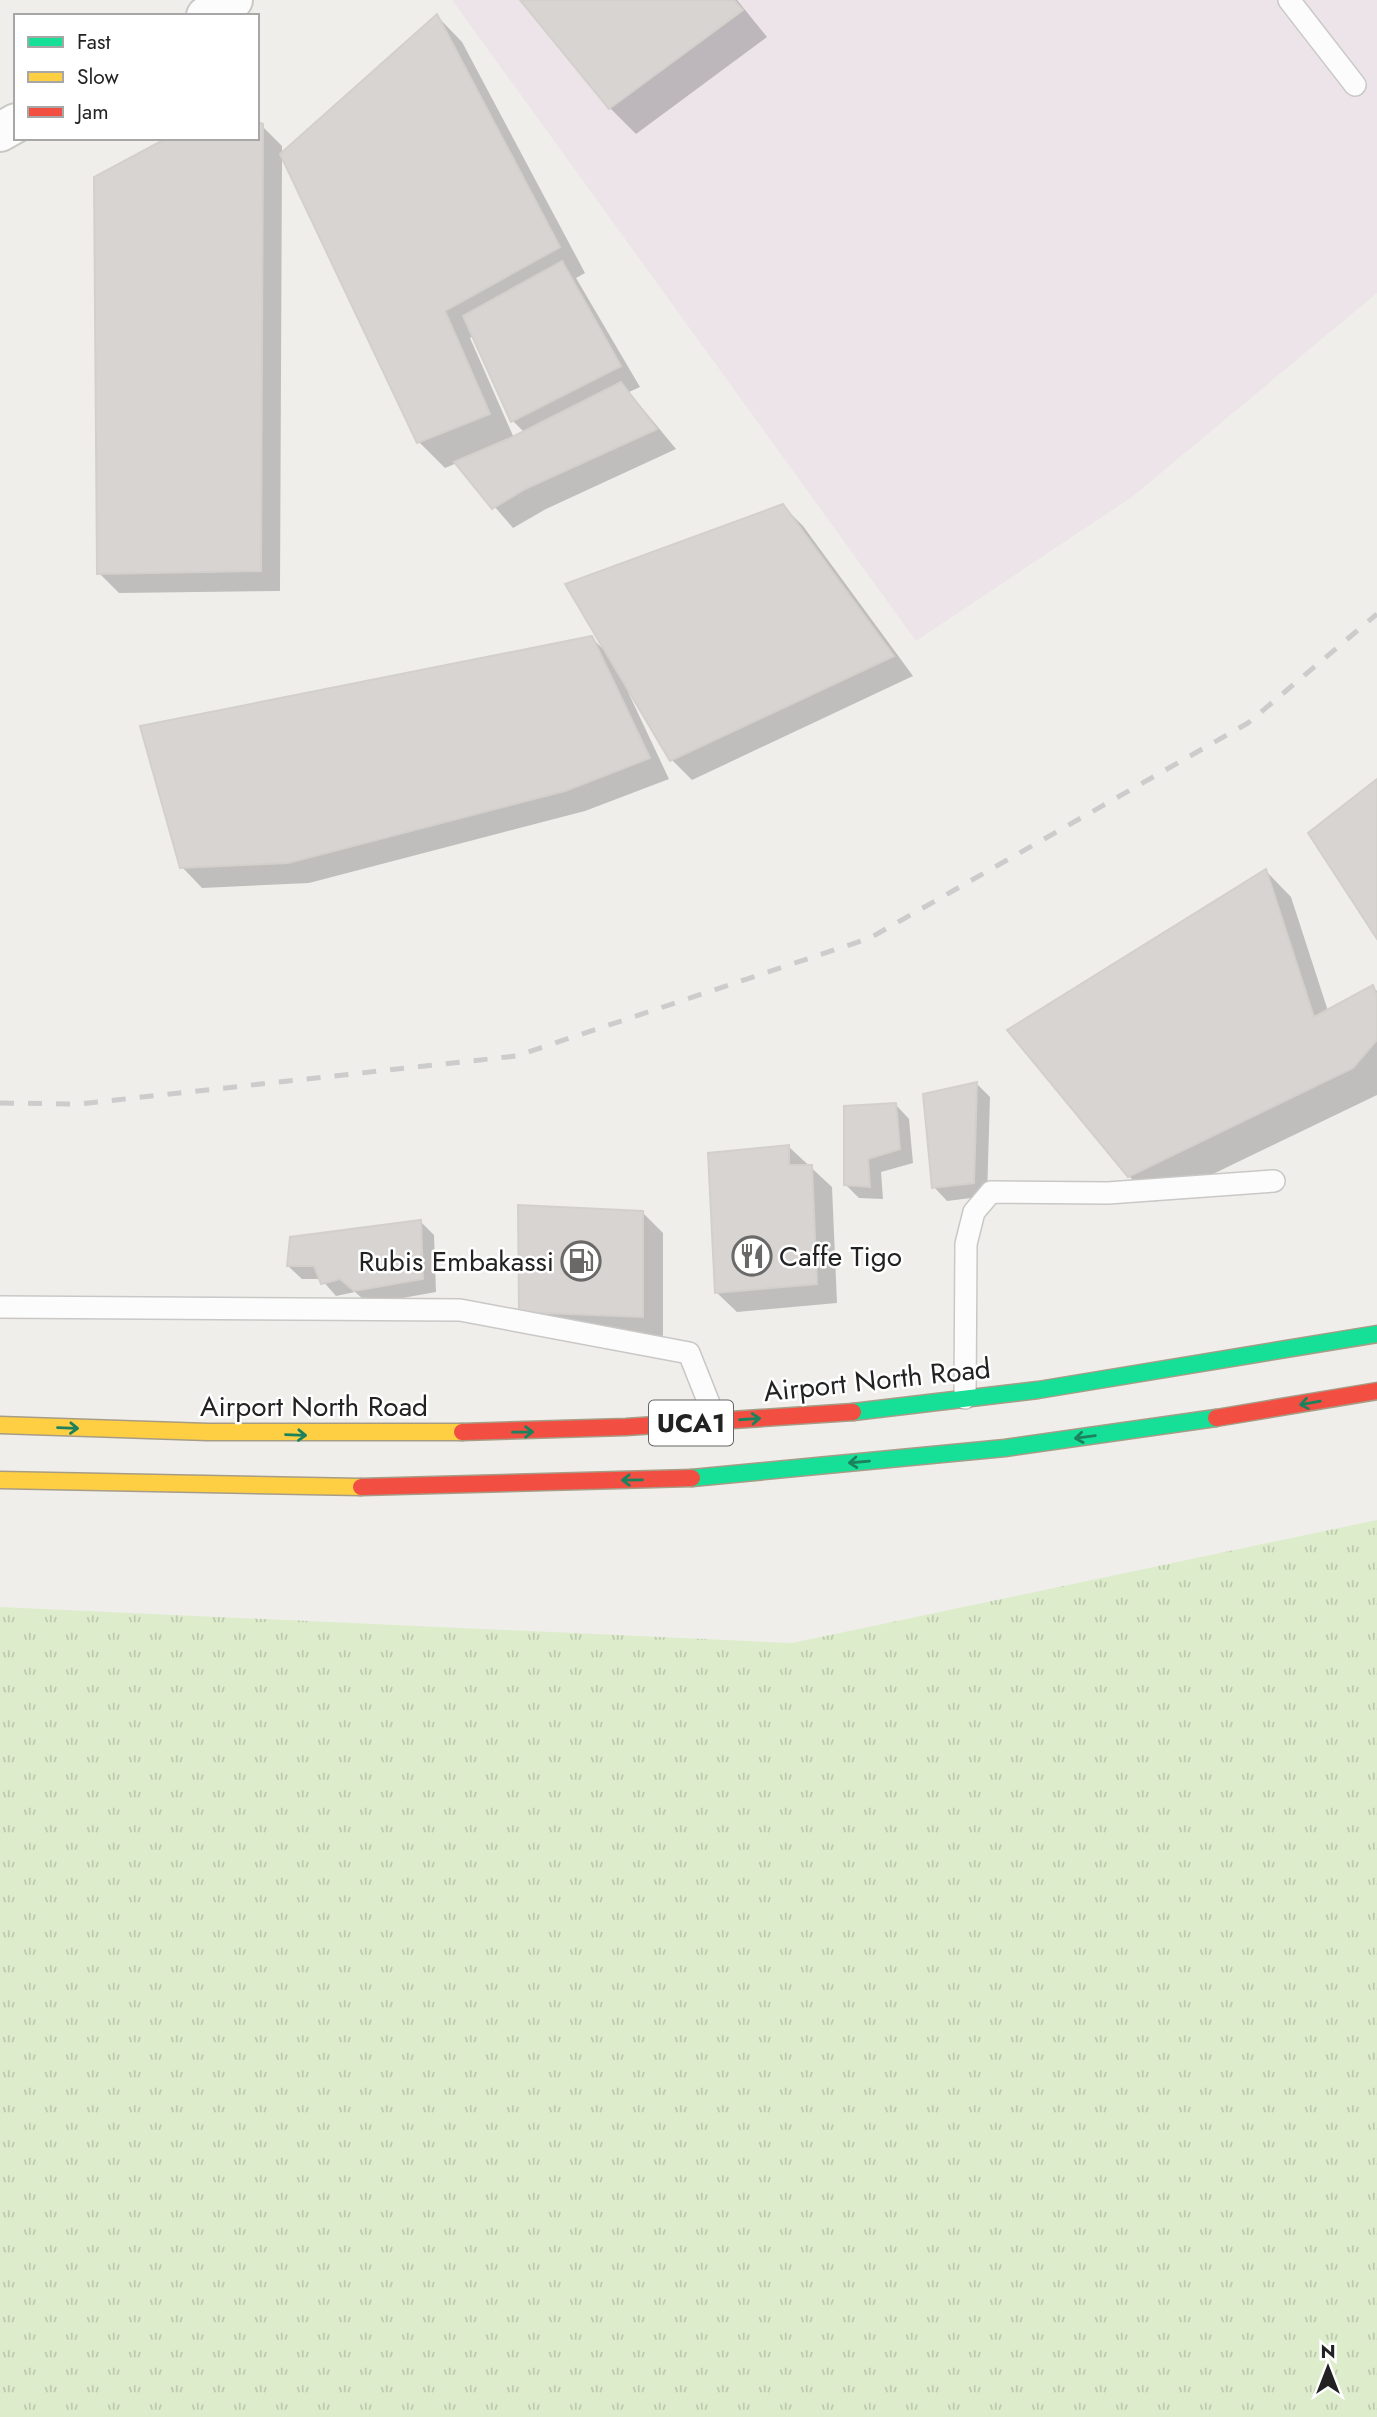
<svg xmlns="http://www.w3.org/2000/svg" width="1377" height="2417" viewBox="0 0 1377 2417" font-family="Jost,sans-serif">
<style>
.industrial{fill:#ede4e9}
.grass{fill:url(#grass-tufts)}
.shadow{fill:#0003;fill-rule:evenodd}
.building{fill:#d7d4d2;stroke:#d3d0cc;stroke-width:2}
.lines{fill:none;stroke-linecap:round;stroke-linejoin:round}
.lane-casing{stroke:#c9c8c7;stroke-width:24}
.street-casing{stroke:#c9c8c7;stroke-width:42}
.fast-casing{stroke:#a79c86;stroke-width:19}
.slow-casing{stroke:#a79c86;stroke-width:19}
.jam-casing{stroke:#a79c86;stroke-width:19}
.lane{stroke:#fdfcfc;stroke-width:21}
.street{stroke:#fdfcfc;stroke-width:38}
.fast{stroke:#16e098;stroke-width:16}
.slow{stroke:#ffcf43;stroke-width:16}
.jam{stroke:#f24e42;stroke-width:16}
.rail{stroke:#ccc;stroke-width:5;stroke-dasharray:14 14;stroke-linecap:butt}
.oneway{stroke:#1c815d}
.labels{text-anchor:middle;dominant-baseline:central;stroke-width:5;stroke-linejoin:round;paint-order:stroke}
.shield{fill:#fff;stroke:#646464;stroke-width:2}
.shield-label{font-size:26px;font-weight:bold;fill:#222}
.poi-label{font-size:28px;fill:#222;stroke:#fff;text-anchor:start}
.street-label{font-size:28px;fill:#222;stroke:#fff}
</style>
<defs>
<pattern id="grass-tufts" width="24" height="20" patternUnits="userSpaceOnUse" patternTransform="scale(1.75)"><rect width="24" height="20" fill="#ddeccb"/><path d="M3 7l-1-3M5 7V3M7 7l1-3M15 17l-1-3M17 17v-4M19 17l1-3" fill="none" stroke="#bdcaae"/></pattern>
</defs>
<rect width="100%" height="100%" fill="#f0eeeb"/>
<path class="industrial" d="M452,0H1377V293L1132,497L916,641Z"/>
<path class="grass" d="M1377,1520V2417H0V1607L792,1643Z"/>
<path class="shadow" d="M523,0H737L767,37L636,134L610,108Z
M437,16L462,42L585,273L576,278L640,387L629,392L676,449L546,509L513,528L457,463L445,468L419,442L282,155L280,591L119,593L99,573L262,126L282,146V154ZM473,336L513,421L525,433L514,438L470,338Z
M783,506L803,526L913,676L692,780L671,759L630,691L628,692L669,779L585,811L309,883L202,888L182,867L592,638L606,652Z
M1266,871L1291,897L1328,1011L1372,987L1377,991V1095L1155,1202L1129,1176Z
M977,1084L990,1097L987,1196L947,1201L934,1187Z
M896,1105L909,1119L913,1163L881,1172L883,1199L859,1198L846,1185Z
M789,1147L832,1187L837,1303L737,1312L716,1292Z
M643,1213L663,1233V1336L541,1331L521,1311Z
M421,1222L434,1235L436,1292L369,1304L355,1292L336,1296L321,1279H302L288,1266Z"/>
<path class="building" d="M520,0H734L743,10L609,109Z
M437,14L560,247L445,311L490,414L417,443L280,154Z
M257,122L263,124L261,571L97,574L94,177L167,138H257Z
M562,261L621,366L511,422L463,316Z
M621,382L657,429L525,489L492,509L454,462L508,439Z
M783,504L894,656L670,761L565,584Z
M592,636L650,758L565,791L288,863L180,868L140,726Z
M1377,779V939L1308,833Z
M1266,869L1314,1017L1373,985L1377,996V1040L1353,1068L1128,1177L1007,1030Z
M977,1082L974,1183L932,1188L923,1094Z
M896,1103L900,1149L868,1159L870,1187L844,1185V1106Z
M789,1145V1165H812L817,1284L715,1293L708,1153Z
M518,1205L643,1211V1317L519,1312Z
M421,1220L423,1279L354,1291L340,1279L321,1284L314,1266H287L290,1237Z"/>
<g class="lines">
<g class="lane-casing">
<path id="lane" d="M1289,0L1355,85
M0,1307L460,1310L689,1353L716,1421
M965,1398L966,1244L974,1212L991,1192L1108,1193L1274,1181"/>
</g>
<g class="street-casing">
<path id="street" d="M206,16L233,0
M0,132L16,123"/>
</g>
<g class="fast-casing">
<path id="fast" d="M853,1412L1038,1390L1377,1334
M692,1478L1005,1448L1216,1418"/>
</g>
<g class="slow-casing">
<path id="slow" d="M0,1425L208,1432H462
M0,1480L361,1487"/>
</g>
<g class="jam-casing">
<path id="jam" d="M1216,1418L1377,1391
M462,1432L626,1427L853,1412
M361,1487L692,1478"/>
</g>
<use href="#lane" class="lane"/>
<use href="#street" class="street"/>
<use href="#fast" class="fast"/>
<use href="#slow" class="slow"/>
<use href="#jam" class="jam"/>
<path class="rail" d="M0,1103L79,1104L516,1056L870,938L1248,723L1377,614"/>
</g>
<defs><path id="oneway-shaft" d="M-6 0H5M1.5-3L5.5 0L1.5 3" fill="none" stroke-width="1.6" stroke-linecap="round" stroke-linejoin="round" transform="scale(1.75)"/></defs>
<g class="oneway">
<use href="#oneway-shaft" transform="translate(1310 1403) rotate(170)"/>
<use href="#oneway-shaft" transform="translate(750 1419) rotate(-4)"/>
<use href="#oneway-shaft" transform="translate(68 1428) rotate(2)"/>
<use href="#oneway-shaft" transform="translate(523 1432) rotate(-1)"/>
<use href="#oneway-shaft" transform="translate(296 1435) rotate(2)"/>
<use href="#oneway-shaft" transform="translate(1085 1437) rotate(172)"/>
<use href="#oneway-shaft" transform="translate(859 1462) rotate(175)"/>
<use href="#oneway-shaft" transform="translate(632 1480) rotate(179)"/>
</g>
<defs>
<g id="restaurant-ring" transform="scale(2.0125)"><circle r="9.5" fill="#fff" stroke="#6a6968" stroke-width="1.5"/><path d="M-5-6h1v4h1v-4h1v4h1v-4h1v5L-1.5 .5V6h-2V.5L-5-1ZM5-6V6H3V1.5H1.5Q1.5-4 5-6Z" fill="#6a6968"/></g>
<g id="fuel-ring" transform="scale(2.0125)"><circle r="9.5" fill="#fff" stroke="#6a6968" stroke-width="1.5"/><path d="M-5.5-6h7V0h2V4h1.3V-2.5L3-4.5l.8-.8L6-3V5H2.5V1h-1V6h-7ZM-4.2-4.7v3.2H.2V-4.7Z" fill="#6a6968"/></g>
</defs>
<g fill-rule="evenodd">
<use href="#restaurant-ring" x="752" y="1256"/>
<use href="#fuel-ring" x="581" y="1261"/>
</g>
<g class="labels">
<rect class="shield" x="649" y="1400.5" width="84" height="45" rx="5"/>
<g class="shield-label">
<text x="691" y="1423">UCA1</text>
</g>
<g class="poi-label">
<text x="779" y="1256">Caffe Tigo</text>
<text x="554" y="1261" text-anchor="end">Rubis Embakassi</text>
</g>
<g class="street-label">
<text transform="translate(877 1380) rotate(-6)">Airport North Road</text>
<text x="314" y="1406">Airport North Road</text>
</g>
</g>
<rect x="14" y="14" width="245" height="126" fill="#ffffff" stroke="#a7a7a7" stroke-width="2"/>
<rect x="28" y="37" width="35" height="10" fill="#16e098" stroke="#a7a7a7" stroke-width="2"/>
<text x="77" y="49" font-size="21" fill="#222222">Fast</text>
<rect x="28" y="72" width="35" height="10" fill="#ffcf43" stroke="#a7a7a7" stroke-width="2"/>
<text x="77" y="84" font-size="21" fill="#222222">Slow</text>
<rect x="28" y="107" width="35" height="10" fill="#f24e42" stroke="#a7a7a7" stroke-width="2"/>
<text x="77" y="119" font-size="21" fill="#222222">Jam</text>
<g transform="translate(1328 2368)" stroke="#ffffff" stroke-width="5" paint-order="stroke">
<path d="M0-5L12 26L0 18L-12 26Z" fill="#222222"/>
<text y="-10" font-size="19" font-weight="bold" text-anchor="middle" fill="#222222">N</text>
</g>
</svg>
